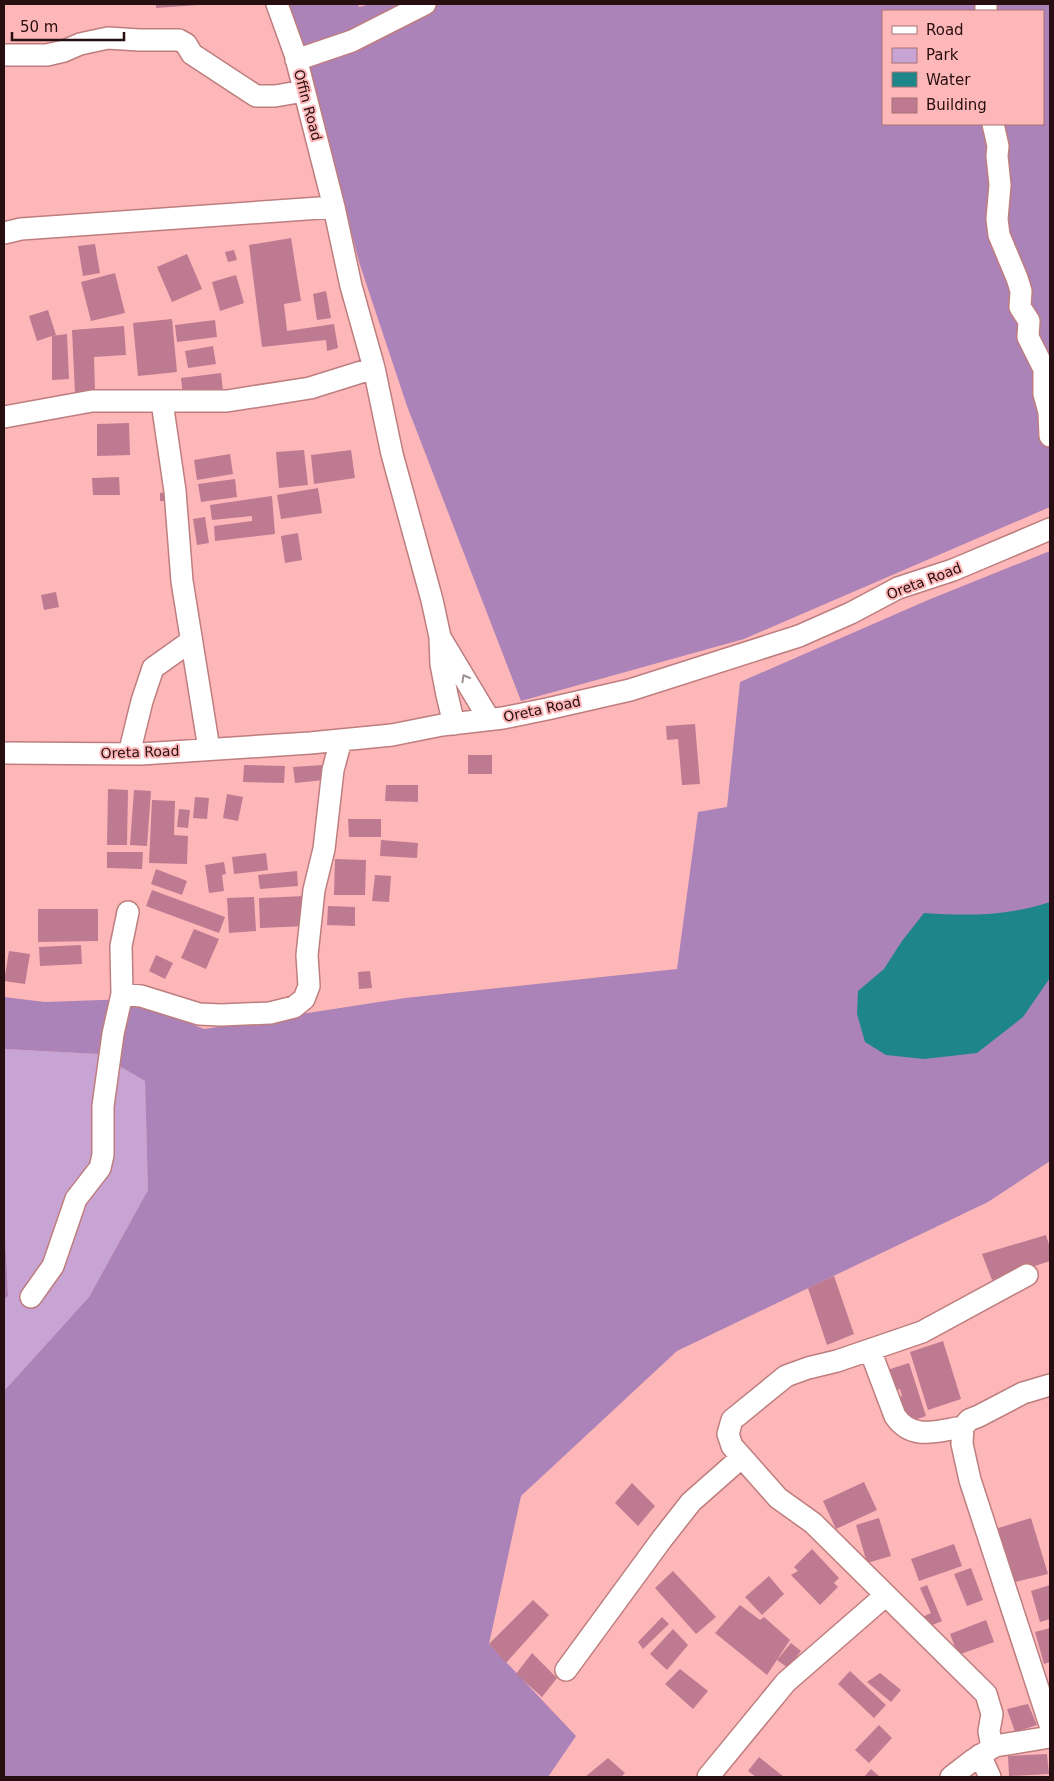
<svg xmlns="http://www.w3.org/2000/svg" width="1054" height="1781" viewBox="0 0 1054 1781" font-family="'DejaVu Sans',sans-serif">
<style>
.green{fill:#c8a4d4}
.forest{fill:#ab83b8;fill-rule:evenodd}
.water{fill:#1e8689}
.building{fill:#bd7a91}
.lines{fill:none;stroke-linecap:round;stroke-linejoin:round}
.minor-casing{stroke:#be7d7e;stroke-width:24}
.minor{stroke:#fff;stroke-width:21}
.oneway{stroke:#9e9393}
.labels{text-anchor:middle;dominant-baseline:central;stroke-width:4;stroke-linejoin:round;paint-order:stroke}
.street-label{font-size:14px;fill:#270e10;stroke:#fdb7b8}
</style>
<rect width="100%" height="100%" fill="#fdb7b8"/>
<path class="green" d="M4,1049L99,1054L145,1081L148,1190L89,1297L4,1391V1300L8,1296L5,1235L4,1231Z"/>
<path class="forest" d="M289,4H358L359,7L371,4H1050V507L744,639L521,701L407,406L360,265ZM883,11H1043V124H883Z
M1050,551V1161L988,1202L677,1351L521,1496L489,1644L576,1736L548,1777H4V1391L89,1297L148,1190L145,1081L99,1054L4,1049V997L45,1002L130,999L204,1029L405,998L677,969L698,812L727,807L740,682L928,600Z
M4,1231L5,1235L8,1296L4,1300Z"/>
<path class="water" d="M1050,902V978L1023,1017L977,1053L924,1059L886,1055L865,1042L857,1014L858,991L884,969L902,941L924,913C969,916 1007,916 1050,902Z"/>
<path class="building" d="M156,4H198V5L156,8Z
M291,238L301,301L284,304L287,331L334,324L338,348L327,351L326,340L262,347L249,245Z
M95,244L100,273L83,276L78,246Z
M234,250L237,260L228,262L225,252Z
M187,254L202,289L172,302L157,267Z
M115,273L125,313L91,321L81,282Z
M236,275L244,303L220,311L212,282Z
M326,291L331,318L317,320L313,294Z
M48,310L56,335L52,336L67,334L69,379L52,380V336L37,341L29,316Z
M172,319L177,372L138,376L133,323Z
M215,320L217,337L177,342L175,325Z
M124,326L126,355L94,357L95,393H75L72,330Z
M213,346L216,364L188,368L185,351Z
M221,373L223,391L183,396L181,378Z
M129,423L130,455L97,456V424Z
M304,450L308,485L279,488L276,452Z
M351,450L355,478L314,484L311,455Z
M230,454L233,474L197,480L194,460Z
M119,477L120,495H93L92,478Z
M235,479L237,497L201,502L198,484Z
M318,488L322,513L281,519L277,495Z
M171,492L172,501H160V493Z
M272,496L275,534L215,541L214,526L252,521V516L212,520L210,505Z
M205,517L209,543L197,545L193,519Z
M298,533L302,560L285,563L281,536Z
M56,592L59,607L44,610L41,595Z
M695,724L700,784L682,785L678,739L667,740L666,726Z
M468,755H492V774H468Z
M244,765L285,766L284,783L243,782Z
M323,765L324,780L295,783L293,767Z
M386,785H418V802L385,801Z
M108,789L128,790L127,845H107Z
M134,790L151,791L147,846L130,845Z
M227,794L243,797L238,821L223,818Z
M195,797L209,798L207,819L193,818Z
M152,800L175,801L174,835L188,836L187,864L149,863Z
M179,809L190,810L188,828L177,827Z
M348,819H381V837H349Z
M381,840L418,843L417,858L380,856Z
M107,852H143L142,869L107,868Z
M266,853L268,870L234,874L232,857Z
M335,859L366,860L365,895H334Z
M224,862L226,874L222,875L224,891L209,893L205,865Z
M156,869L187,881L182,895L151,884Z
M297,871L298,886L260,889L258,875Z
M375,875L391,876L389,902L372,901Z
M152,890L225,917L219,933L146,906Z
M306,896L307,926L260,928L259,898Z
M254,897L256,931L229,933L227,898Z
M328,906L355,907V926L327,925Z
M38,909H98V941L38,942Z
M194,929L219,939L206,969L181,958Z
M81,945L82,964L40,966L39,947Z
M9,951L30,954L25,984L4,981Z
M156,955L173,963L165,979L149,971Z
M370,971L372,988L359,989L358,972Z
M1046,1235L1050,1248V1261L992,1280L982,1254Z
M834,1276L854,1334L827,1345L808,1288Z
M943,1341L961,1399L928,1410L910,1352Z
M909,1363L926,1416L900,1425L892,1399L902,1396L900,1389L891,1392L884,1371Z
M864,1482L877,1510L836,1529L823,1501Z
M632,1483L655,1506L638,1526L615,1503Z
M879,1518L891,1556L867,1563L856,1525Z
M1031,1518L1048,1574L1015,1582L1003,1554L995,1529Z
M954,1544L962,1566L919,1581L911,1559Z
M812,1549L839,1578L834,1583L838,1587L820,1605L791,1575L798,1571L794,1567Z
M971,1568L983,1600L967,1606L954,1574Z
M673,1571L716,1617L696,1634L655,1588Z
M769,1576L784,1594L762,1615L745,1597Z
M927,1585L942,1621L930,1626L922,1617L931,1613L920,1588Z
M1050,1585V1619L1040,1622L1031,1591Z
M533,1600L549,1615L506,1663L489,1644Z
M740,1605L760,1620L764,1617L790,1640L767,1675L715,1633Z
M662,1617L669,1624L643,1649L638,1642Z
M986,1620L994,1642L958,1655L950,1634Z
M1050,1628V1662L1044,1664L1035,1632Z
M673,1629L688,1645L667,1670L650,1654Z
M791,1643L801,1651L788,1668L777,1660Z
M532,1653L557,1678L542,1697L516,1674Z
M680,1669L708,1691L693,1709L665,1684Z
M850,1671L886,1705L874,1718L838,1684Z
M880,1673L901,1690L891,1702L867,1682Z
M1028,1704L1037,1725L1015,1732L1007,1709Z
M879,1725L892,1738L869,1763L855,1750Z
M1047,1754L1049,1774L1009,1776L1008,1756Z
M759,1757L784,1777H756L748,1771Z
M608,1758L625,1773L621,1777H585Z
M871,1769L880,1777H864Z"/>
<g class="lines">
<g class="minor-casing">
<path id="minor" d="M277,4L295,54L334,207L351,286L374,368L392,454L432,600L440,637L441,664L447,695L454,724
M986,4V11
M4,55H47L64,51L80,44L108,38L139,40H179L186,44L192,54L256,96H275L304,91
M296,60L352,41L425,4
M993,124L998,146L997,156L1000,185L997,219L999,235L1017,278L1021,291L1020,307L1029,321L1028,337L1044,369V394L1049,412L1050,436
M4,233L21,229L334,207
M162,402L175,491L182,581L209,749
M4,417L92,401H227L310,388L374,368
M441,639L489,719
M4,753L141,754L310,743L392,735L442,725L503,718L547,709L630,690L799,636L851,613L898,588L953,570L1050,529
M129,754L142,701L153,668L191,641
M122,994L141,996L199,1014L221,1015L270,1013L294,1007L304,999L309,986L307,955L314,890L324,849L333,770L341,740
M31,1297L53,1266L76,1199L100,1168L103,1155V1106L113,1034L122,994L121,946L128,912
M870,1350L895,1416C912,1441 936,1431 963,1427
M1050,1385L1023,1393L979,1416L969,1420L963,1427L962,1444L970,1480L1050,1725
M566,1670L662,1539L691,1502L742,1457
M992,1748L989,1731L992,1714L986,1694L813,1523L778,1498L732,1446L728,1434L732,1420L786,1376L808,1368L837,1361L922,1332L1027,1275
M980,1755L990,1777
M708,1777L786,1682L886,1595
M951,1777L973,1760L995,1746L1050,1737"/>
</g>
<use href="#minor" class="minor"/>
</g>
<defs><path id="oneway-chevron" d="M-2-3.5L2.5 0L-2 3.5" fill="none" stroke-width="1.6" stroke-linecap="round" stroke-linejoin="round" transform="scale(1.25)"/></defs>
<use class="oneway" href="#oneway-chevron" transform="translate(465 678) rotate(-120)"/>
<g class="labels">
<g class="street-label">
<text transform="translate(308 105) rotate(75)">Offin Road</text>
<text transform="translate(924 581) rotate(-21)">Oreta Road</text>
<text transform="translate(542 709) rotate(-12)">Oreta Road</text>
<text transform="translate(140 752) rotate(-2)">Oreta Road</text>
</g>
</g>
<rect width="1054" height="1781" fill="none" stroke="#270e10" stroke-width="10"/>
<rect x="882" y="10" width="162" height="115" fill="#fdb7b8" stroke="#a77375"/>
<rect x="892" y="26" width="25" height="8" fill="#ffffff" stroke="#a77375"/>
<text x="926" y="35" font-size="15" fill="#270e10">Road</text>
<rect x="892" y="48" width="25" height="15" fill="#c8a4d4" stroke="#a77375"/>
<text x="926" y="60" font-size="15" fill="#270e10">Park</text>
<rect x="892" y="72" width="25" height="15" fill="#1e8689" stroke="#a77375"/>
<text x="926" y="85" font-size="15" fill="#270e10">Water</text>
<rect x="892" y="98" width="25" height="15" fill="#bd7a91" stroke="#a77375"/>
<text x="926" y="110" font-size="15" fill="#270e10">Building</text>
<path d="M12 32v8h112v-8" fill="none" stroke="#270e10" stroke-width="2.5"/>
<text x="20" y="32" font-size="15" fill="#270e10" stroke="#fdb7b8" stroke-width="4" paint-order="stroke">50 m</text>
</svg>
